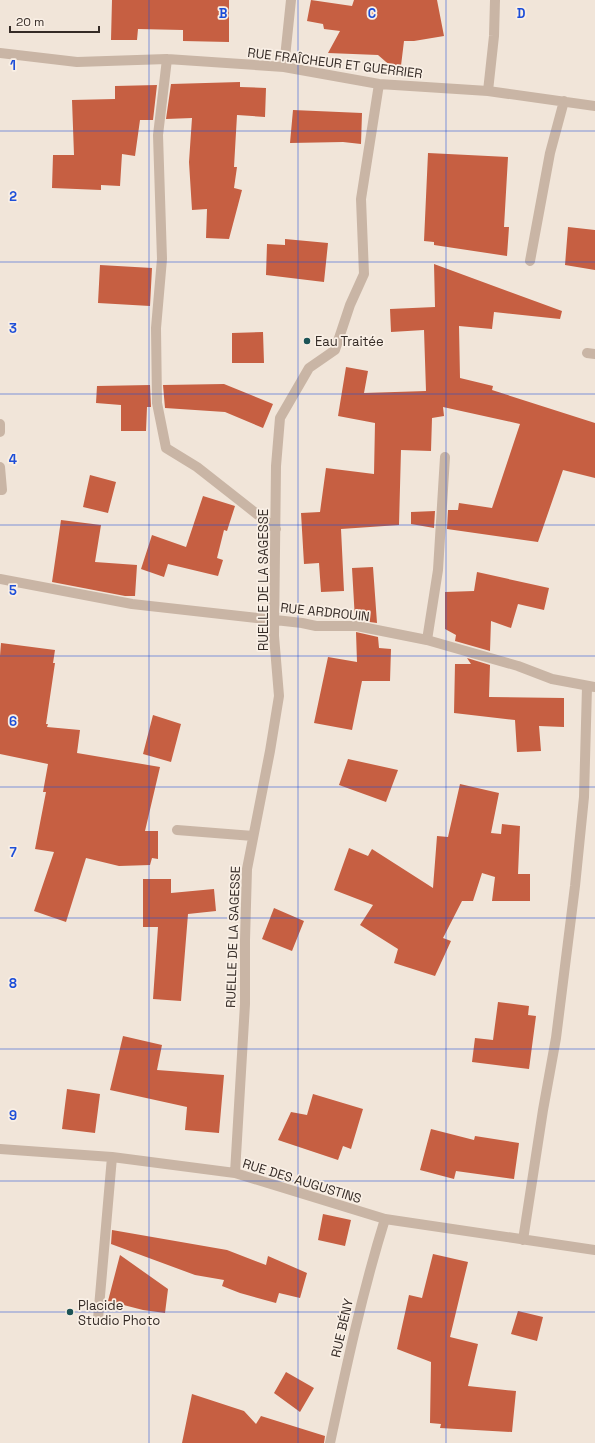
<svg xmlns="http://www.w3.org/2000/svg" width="595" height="1443" viewBox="0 0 595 1443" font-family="'Space Grotesk',sans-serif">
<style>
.building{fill:#c65f42}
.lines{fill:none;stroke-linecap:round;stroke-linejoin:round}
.minor{stroke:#c9b5a5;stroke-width:10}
.grid{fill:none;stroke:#1d4ed8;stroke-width:1;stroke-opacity:0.55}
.poi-dot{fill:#1c5356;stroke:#f9efe5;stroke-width:1.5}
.labels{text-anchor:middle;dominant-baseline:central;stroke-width:3.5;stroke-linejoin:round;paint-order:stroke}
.street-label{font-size:13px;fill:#352b26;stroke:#f9efe5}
.poi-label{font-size:13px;fill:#352b26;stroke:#f9efe5;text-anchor:start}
.grid-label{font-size:13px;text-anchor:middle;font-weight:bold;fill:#1d4ed8;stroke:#f9efe5;stroke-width:3.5;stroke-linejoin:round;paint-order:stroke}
</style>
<rect width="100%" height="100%" fill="#f1e5d9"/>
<path class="building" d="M112,0H229V42L183,41V30L138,29L137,40H111Z
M311,0L352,6L354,0H437L444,36L414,41H404L400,74L378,55L328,53L340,31L324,29L323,24L307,21Z
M240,82V87L266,88L265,117L237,115L234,167H237L234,188L242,190L229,239L206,238L207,209L192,210L189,162L192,118L166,119L171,84Z
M157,85L153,120H140L135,156L122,154L120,186L101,185V190L52,188L53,155H74L72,100L115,99V86Z
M293,110L362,113L361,144L343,142L290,143Z
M428,153L508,157L504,227H509L507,256L434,245V242L424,241Z
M568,227L595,230V270L565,265Z
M285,239L328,243L324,282L266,275L267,244L285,245Z
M434,264L562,311L560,319L494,312L492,329L459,326L460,378L493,386L492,390L595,423V478L563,470L538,542L447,529L448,510H458L459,503L492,508L520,424L443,407L444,416L432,418L431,451L401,450L399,525L341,529L344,591L321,592L319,563L304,564L301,513L320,512L326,468L374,474L375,423L338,416L346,367L368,371L364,393L426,391L424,330L391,332L390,309L435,307Z
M100,265L152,268L150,306L98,303Z
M263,332L264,363H232V333Z
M224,384L273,404L263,428L225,412L165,408L163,385Z
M150,385L151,407H147L146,431H121V405L96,403L97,386Z
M90,475L116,482L108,513L83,507Z
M203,496L235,506L227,531L224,530L217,558L223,560L218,576L168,564L164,577L141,569L152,535L186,547Z
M435,511L434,528L411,524V512Z
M61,520L101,525L95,562L137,565L135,596H125L52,582Z
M373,567L377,623L355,620L352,568Z
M477,572L549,588L544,610L518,604L511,628L491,621L490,651L455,641L456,635L445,629V592L474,591Z
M356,632L378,637L379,648L391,649L390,681H362L352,730L314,723L328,657L357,662Z
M1,643L55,650L53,663H55L46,724H48L47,727L80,730L77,753L160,767L145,831H158V859L152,858L150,865L119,866L86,858L66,922L34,911L54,852L35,849L46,792H43L48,764L0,754V656Z
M467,658L490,665L489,697L564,698V727L539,726L541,751L517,752L515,720L454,713L455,664H471Z
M153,715L181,724L171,762L143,754Z
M348,759L398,770L386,802L339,785Z
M460,784L499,793L491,833L501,834L502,824L520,826L518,874H530V901H492L495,877L482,873L473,901H462L443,938L451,941L435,976L394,963L398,949L360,925L373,905L334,890L349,848L368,856L372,849L433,888L437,836L448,837Z
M143,879H171V893L214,889L216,911L188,914L181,1001L153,999L158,927H143Z
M274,908L304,921L292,951L262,939Z
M498,1002L529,1006L528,1015L536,1016L529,1069L472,1062L475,1038L493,1040Z
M123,1036L162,1045L157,1070L224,1075L219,1133L185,1130L187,1107L110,1090Z
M67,1089L100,1094L95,1133L62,1129Z
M313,1094L363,1109L351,1149L343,1146L338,1160L278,1140L291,1112L307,1115Z
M431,1129L474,1140L475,1136L519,1143L514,1179L456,1171L454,1179L420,1170Z
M323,1214L351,1220L345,1246L318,1240Z
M112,1230L227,1250L266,1265L268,1256L307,1273L300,1298L279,1293L276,1303L240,1293L222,1286L224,1280L195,1275L111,1244Z
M433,1254L468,1262L450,1337L478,1344L468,1386L516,1391L512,1432L440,1428L441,1424L430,1423L431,1362L397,1349L409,1295L422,1298Z
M120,1255L168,1289L165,1313L143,1310L108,1301Z
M518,1311L543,1317L537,1341L511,1334Z
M286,1372L314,1388L300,1412L274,1393Z
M192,1394L244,1411L256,1424L261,1416L325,1436L324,1443H182Z"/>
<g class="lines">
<path class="minor" d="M0,53L77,62L167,59L284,67L379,84L488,91L595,106
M167,59L158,135L162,259L156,328L157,403L166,448L197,467L276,529
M284,67L291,0
M488,91L494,36L495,0
M530,261L550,153L564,101
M587,353L595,354
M0,424V432
M0,467L2,490H0
M0,579L132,604L302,623L316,626H357L427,640L518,666L552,679L595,687
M427,640L438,570L445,457
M177,830L253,836
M0,1149L112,1157L235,1173L385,1219L595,1250
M235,1173L245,1004V940L247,869L270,751L279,696L274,636L276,466L280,418L309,368L335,350L350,305L364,274L361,199L379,84
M523,1240L543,1110L556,1038L575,886L584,797L587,687
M98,1319L112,1157
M330,1443C346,1368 362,1293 385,1219"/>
</g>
<path class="grid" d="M149,0V1443M298,0V1443M446,0V1443M0,131H595M0,262H595M0,394H595M0,525H595M0,656H595M0,787H595M0,918H595M0,1049H595M0,1181H595M0,1312H595"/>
<g class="poi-dot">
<circle cx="307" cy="341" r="4"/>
<circle cx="70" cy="1312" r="4"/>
</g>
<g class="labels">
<g class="street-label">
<text transform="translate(335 63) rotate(7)">RUE FRAÎCHEUR ET GUERRIER</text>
<text transform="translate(263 580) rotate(-90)">RUELLE DE LA SAGESSE</text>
<text transform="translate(325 612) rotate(6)">RUE ARDROUIN</text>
<text transform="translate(233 937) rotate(-88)">RUELLE DE LA SAGESSE</text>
<text transform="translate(302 1181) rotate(17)">RUE DES AUGUSTINS</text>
<text transform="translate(342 1328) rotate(-77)">RUE BÉNY</text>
</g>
<g class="poi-label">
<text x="315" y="341">Eau Traitée</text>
<text x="78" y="1305">Placide<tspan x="78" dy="15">Studio Photo</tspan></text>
</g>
</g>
<g class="grid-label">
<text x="223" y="18">B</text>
<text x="372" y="18">C</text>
<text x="521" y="18">D</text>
<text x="13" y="70">1</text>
<text x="13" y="201">2</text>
<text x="13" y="333">3</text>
<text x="13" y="464">4</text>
<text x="13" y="595">5</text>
<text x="13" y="726">6</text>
<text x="13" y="857">7</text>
<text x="13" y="988">8</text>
<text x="13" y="1120">9</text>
</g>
<path d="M10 26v6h89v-6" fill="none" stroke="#352b26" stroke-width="2"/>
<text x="16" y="26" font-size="12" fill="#352b26" stroke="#f9efe5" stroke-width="3" paint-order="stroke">20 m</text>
</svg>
